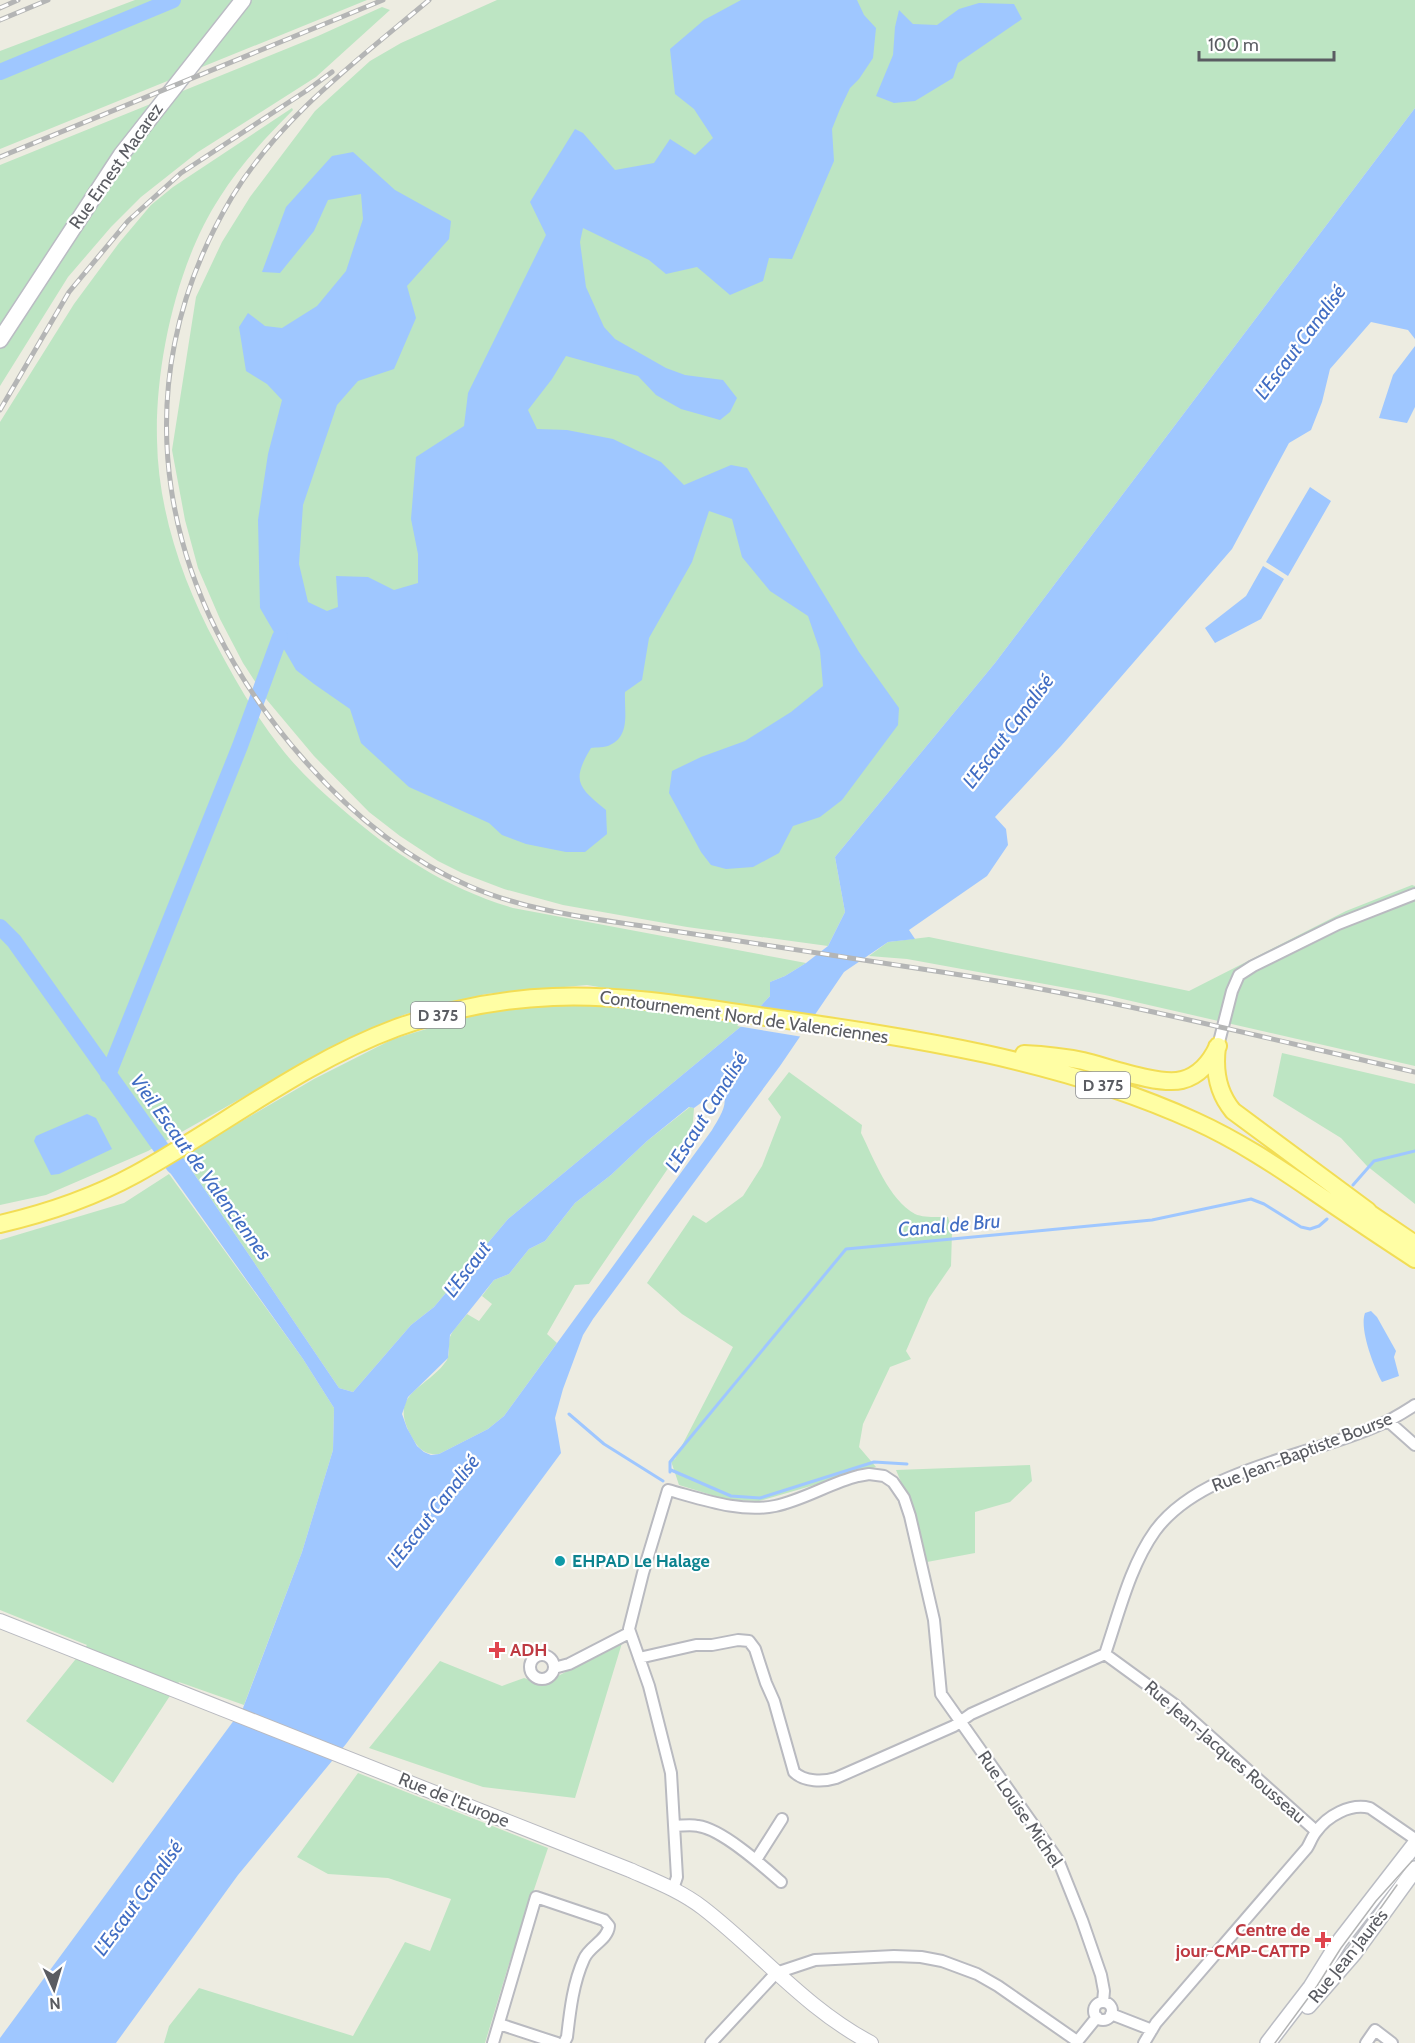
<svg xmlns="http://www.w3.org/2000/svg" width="1415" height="2043" viewBox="0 0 1415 2043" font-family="Cabin,sans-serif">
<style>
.green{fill:#bde5c3}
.water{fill:#9fc7ff;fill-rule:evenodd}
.pier{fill:#edece1}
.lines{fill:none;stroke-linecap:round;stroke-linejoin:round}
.stream{stroke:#9fc7ff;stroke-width:3}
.river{stroke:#9fc7ff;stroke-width:16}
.minor-casing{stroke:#b9bac0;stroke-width:14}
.tertiary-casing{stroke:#b9bac0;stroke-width:16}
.secondary-casing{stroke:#babcc3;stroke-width:18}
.primary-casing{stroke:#f2dd55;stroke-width:20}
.minor{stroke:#fff;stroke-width:10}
.tertiary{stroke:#fff;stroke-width:14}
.secondary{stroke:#fff;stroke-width:15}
.primary{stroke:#fffea4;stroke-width:16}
.tram{stroke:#b4b5b5;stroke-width:1.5}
.rail-casing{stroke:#b4b5b5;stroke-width:5}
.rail{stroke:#fff;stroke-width:3;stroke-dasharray:9;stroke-linecap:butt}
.culture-dot{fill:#0f9aa8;stroke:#fff;stroke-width:2}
.health-dot{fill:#e0444e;stroke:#fff;stroke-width:2}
.labels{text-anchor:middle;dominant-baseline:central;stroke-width:4.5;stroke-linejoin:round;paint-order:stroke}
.shield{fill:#fff;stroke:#8c8d91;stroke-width:1.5}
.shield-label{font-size:16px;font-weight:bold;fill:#5a5c62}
.street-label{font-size:18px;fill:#5a5c62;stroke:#fff}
.culture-label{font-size:18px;font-weight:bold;fill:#0d838f;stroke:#fff;text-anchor:start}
.health-label{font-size:18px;font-weight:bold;fill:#be3a42;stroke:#fff;text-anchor:start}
.water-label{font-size:20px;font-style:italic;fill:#416dc3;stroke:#fff}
</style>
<rect width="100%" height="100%" fill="#edece1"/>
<path class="green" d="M135,0H367L0,149V51Z
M497,0H1415V108L995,663L835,857L845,912L828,946L687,927L563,905L504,889L462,873L438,861L400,836L369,812L314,756L267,700L243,663L220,619L198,568L185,520L172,450L196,297L222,242L250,197L315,111L370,61L401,43Z
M382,7L390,10L316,77L198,152L141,197L111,227L68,277L0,386V165L318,36Z
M292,108L293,110C266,137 240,165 220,197C177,262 155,364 157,440C158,511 183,583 216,644C236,682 258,720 285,753C302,774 322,792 342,809C394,854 446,888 513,908L806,963L785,976L770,982V996L754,1013L587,985L486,994L406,1014L346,1039L148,1151L46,1195L0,1205V422L74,304L119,243L151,205L173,187Z
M1412,885L1415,886V1066L1105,995L907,959L869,956L888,942L929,937L1189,991L1346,911Z
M578,1005L657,1011L744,1024L508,1219L434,1307L411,1325L353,1392L339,1388L182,1156L314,1079L393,1039L470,1016L523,1007Z
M1282,1053L1415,1084V1204L1367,1166L1341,1138L1273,1096Z
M789,1072L862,1125L861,1133C874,1159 889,1200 915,1214C924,1218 938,1217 948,1217L952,1232L951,1266L929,1298L906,1351L911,1359L890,1367L863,1424L859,1447L876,1467L759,1501L728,1500L679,1485L671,1461L675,1459L733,1347L682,1314L647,1283L693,1215L706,1223L743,1196L762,1166L781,1117L768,1099Z
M690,1107L694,1108L693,1122L684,1145L589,1284L575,1285L547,1334L557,1343L504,1416L488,1429L439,1454C426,1455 419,1450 413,1439C385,1392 427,1390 447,1360C450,1354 448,1344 450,1337C453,1329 462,1321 467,1314L479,1321L492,1304L482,1296L494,1280L509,1274L529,1249L545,1241L575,1203L611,1175L647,1141Z
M169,1174L303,1359L334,1408L333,1450L302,1552L244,1705L179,1682L113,1783L26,1721L87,1645L0,1610V1240L124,1203Z
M1030,1465L1032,1481L1010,1502L975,1512V1553L927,1562L916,1518L896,1470Z
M622,1643L575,1798L483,1787L369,1748L440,1661L502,1686L524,1678L540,1683L550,1680Z
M358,1773L548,1848L508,1967L485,2043H164L169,2026L199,1988L353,2036L405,1942L430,1951L451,1899L388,1878L328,1874L297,1857Z"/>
<path class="water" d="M741,0H857L864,15L876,28L873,58L859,79L850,88L840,109L832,129L834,161L792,259L769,258L763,281L730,295L697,267L666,274L649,260L583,228L580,242L586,287L604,327L615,339L666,368L685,375L723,380L737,398L730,412L720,420L681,409L656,395L638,376L566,356L552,379L528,410L537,429L567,430L613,439L661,462L684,485L731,465L747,468L859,652L899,708L898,725L842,800L820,817L793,826L779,853L753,867L726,869L711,865L701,852L669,793L672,771L701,757L745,741L791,712L823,686L820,651L808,616L770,591L742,557L732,519L709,511L692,562L649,638L642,680L625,692C624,711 631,735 610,745C605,748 596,747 591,748C571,781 578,787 606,810L607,834L585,852H566L526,844L502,835L489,823L409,787L361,743L350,709L314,684L296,670L260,608L258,520L268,454L282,400L267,384L246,371L239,327L248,313L265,326L282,328L317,306L346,271L363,219L361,194L328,200L314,231L280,273L262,272L286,207L332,156L353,152L395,190L451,221L449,239L407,286L416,318L394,369L358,381L337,405L303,505L299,564L308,602L327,611L338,607L336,576L368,577L394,590L418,583V554L411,519L416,457L464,426L468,393L546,235L530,202L575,129L583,133L615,170L654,163L670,139L695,155L713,138L694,109L675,94L670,49L704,20Z
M979,3L1014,4L1022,19L958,63L953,78L915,101L894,103L876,96L893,55L895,27L899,10L913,24L937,25L959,9Z
M1415,108V339L1408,330L1371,322L1330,369L1322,402L1311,430L1289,443L1232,549L1061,746L995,817L1006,829L1008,845L987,876L909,930L915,939L888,942L844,972L780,1066L593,1319L583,1335L563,1389L555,1418L561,1453L346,1744L238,1875L116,2043H0V2038L243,1708L302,1552L333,1450L334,1408L303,1359L166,1167L182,1156L339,1388L353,1392L411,1325L434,1307L508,1219L744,1024L770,996V982L785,976L806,963L828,946L845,912L835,857L995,663ZM716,1092H722C730,1104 718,1119 712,1130L504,1416L488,1429L439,1454L431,1455L424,1452L417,1446L407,1428L402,1414L408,1397L448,1358L450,1335L494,1280L509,1274L529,1249L545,1241L575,1203L611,1175L647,1141L689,1107L694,1108Z
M1415,346V407L1407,423L1379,418L1393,375Z
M1310,487L1331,501L1288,576L1266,562Z
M1263,566L1284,579L1261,619L1215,643L1205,628L1246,596Z
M87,1114L96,1118L112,1149L59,1174L51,1175L34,1141L36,1136Z
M1371,1311L1377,1317L1396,1351L1394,1357L1399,1376L1382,1382C1374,1367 1359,1329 1365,1313Z"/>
<path class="pier" d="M756,1007L818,1016L803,1037L737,1026Z"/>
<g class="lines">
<path class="stream" d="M1353,1185L1374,1161L1415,1151
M569,1414L604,1444L663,1481
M671,1470L731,1496L760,1498L874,1462L907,1464
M670,1472V1462L846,1249L1152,1220L1251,1199L1264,1204L1301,1227L1310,1229L1319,1226L1327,1219"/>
<path class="river" d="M0,72L173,0
M0,927L14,941L174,1166
M108,1075L240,746L280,637"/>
<g class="minor-casing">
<path id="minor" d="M1218,1046L1232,991L1239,975L1253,966L1338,924L1415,894
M1388,1421L1415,1445
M1105,1654C1119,1613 1130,1566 1155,1531C1201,1468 1312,1456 1379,1425C1392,1420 1404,1412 1415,1405
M1105,1654L1175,1705L1316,1831
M530 1667a12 12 0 1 1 24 0a12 12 0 1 1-24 0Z
M639,1658L696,1645H712L738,1640L749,1641L755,1649L766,1683L774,1701L794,1772C804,1782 823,1782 836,1778L954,1726L971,1714L1105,1654
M554,1668L569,1664L629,1633
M674,1826C682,1826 690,1824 698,1826C722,1829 763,1866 781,1882
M756,1860L782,1819
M673,1889L677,1877L671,1773L649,1686L629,1629L643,1573L668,1490C702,1499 740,1513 775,1506C804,1500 830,1483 858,1476L869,1474L884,1476L893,1482L904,1498L910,1516L934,1620L941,1694L1058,1860L1082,1920L1101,1975L1104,1991L1103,2002
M1094 2011a9 9 0 1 1 18 0a9 9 0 1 1-18 0Z
M1111,2014L1152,2030
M499,2024L557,2043
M493,2043L536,1897L604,1920L609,1926C608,1940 589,1946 584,1959C573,1983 570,2011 567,2037L564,2043
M711,2043L776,1973L815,1960L894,1956L921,1957L942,1961L977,1974L998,1986L1077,2041
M1076,2043L1097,2017
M1144,2043L1156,2023L1307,1848C1310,1843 1312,1837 1316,1832C1327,1816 1350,1803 1370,1808L1415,1839
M1366,2043L1375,2030L1392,2043"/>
</g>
<g class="tertiary-casing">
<path id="tertiary" d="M0,1621L630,1870C655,1881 681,1891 703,1908C760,1952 806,2009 871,2043"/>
</g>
<g class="secondary-casing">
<path id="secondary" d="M0,340L121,155L243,0
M1308,2006L1354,1953L1415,1869
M1268,2043L1311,1987L1339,1942L1415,1844"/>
</g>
<g class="primary-casing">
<path id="primary" d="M1217,1047C1214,1070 1218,1093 1233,1111L1368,1211
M1024,1054C1044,1055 1064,1057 1083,1061C1108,1067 1159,1086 1182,1080C1199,1076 1211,1061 1218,1046
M1359,1206L1415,1244
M0,1224C47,1213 94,1197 136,1174C223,1126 302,1063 396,1028C446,1010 500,999 553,997C624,994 695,1007 766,1017C912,1038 1059,1059 1195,1121C1237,1140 1275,1165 1313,1191C1347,1214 1381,1237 1415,1259"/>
</g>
<use href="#minor" class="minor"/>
<use href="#tertiary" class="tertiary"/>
<use href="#secondary" class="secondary"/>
<use href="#primary" class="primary"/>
<path class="tram" d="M1336,1967L1350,1951L1397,1885
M1275,2043L1317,1986L1341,1948L1376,1901L1412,1861"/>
<g class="rail-casing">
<path id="rail" d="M429,0C358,60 281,116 232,197C117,389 161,598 305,761C350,812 406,859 469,886C529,912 597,919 661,929C757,944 853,958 948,973C1105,997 1260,1037 1415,1072
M0,8L18,0
M0,20L48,0
M0,157L383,0
M0,410L69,292L128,221L181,173L306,91L332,72"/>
</g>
<use href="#rail" class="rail"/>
</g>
<circle class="culture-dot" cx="560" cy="1561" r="6"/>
<g class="health-dot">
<path d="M494 1641h6v6h6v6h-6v6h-6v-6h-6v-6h6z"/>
<path d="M1320 1931h6v6h6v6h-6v6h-6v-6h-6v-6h6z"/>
</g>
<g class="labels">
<g class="shield">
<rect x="411" y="1002" width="54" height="26" rx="4.5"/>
<rect x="1076" y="1072" width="54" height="26" rx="4.5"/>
</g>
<g class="shield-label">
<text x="438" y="1015">D 375</text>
<text x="1103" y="1085">D 375</text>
</g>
<g class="street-label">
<text transform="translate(116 166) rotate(-55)">Rue Ernest Macarez</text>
<text transform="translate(744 1017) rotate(8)">Contournement Nord de Valenciennes</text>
<text transform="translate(1302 1452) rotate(-21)">Rue Jean-Baptiste Bourse</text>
<text transform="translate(1225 1752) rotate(41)">Rue Jean-Jacques Rousseau</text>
<text transform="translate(454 1800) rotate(22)">Rue de l'Europe</text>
<text transform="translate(1020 1809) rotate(56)">Rue Louise Michel</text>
<text transform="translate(1348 1956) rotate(-51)">Rue Jean Jaurès</text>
</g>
<g class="culture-label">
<text x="572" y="1561">EHPAD Le Halage</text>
</g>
<g class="health-label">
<text x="510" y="1650">ADH</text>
<text x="1310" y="1930" text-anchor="end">Centre de<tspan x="1310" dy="21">jour-CMP-CATTP</tspan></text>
</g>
<g class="water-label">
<text transform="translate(1300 342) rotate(-53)">L'Escaut Canalisé</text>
<text transform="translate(1008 731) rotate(-53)">L'Escaut Canalisé</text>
<text transform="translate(706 1112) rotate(-58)">L'Escaut Canalisé</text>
<text transform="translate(201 1167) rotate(54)">Vieil Escaut de Valenciennes</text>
<text transform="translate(949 1225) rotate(-5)">Canal de Bru</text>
<text transform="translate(467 1269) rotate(-53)">L'Escaut</text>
<text transform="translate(433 1511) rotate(-52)">L'Escaut Canalisé</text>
<text transform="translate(138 1898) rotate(-54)">L'Escaut Canalisé</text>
</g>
</g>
<g transform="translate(54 1989) rotate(176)" stroke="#ffffff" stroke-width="4.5" paint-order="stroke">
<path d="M0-4.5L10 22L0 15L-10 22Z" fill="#5a5c62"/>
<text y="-9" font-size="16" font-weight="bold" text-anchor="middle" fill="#5a5c62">N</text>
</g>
<path d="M1199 51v9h135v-9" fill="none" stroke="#5a5c62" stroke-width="3"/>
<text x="1208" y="51" font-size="18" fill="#5a5c62" stroke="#ffffff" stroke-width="4.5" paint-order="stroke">100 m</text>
</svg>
